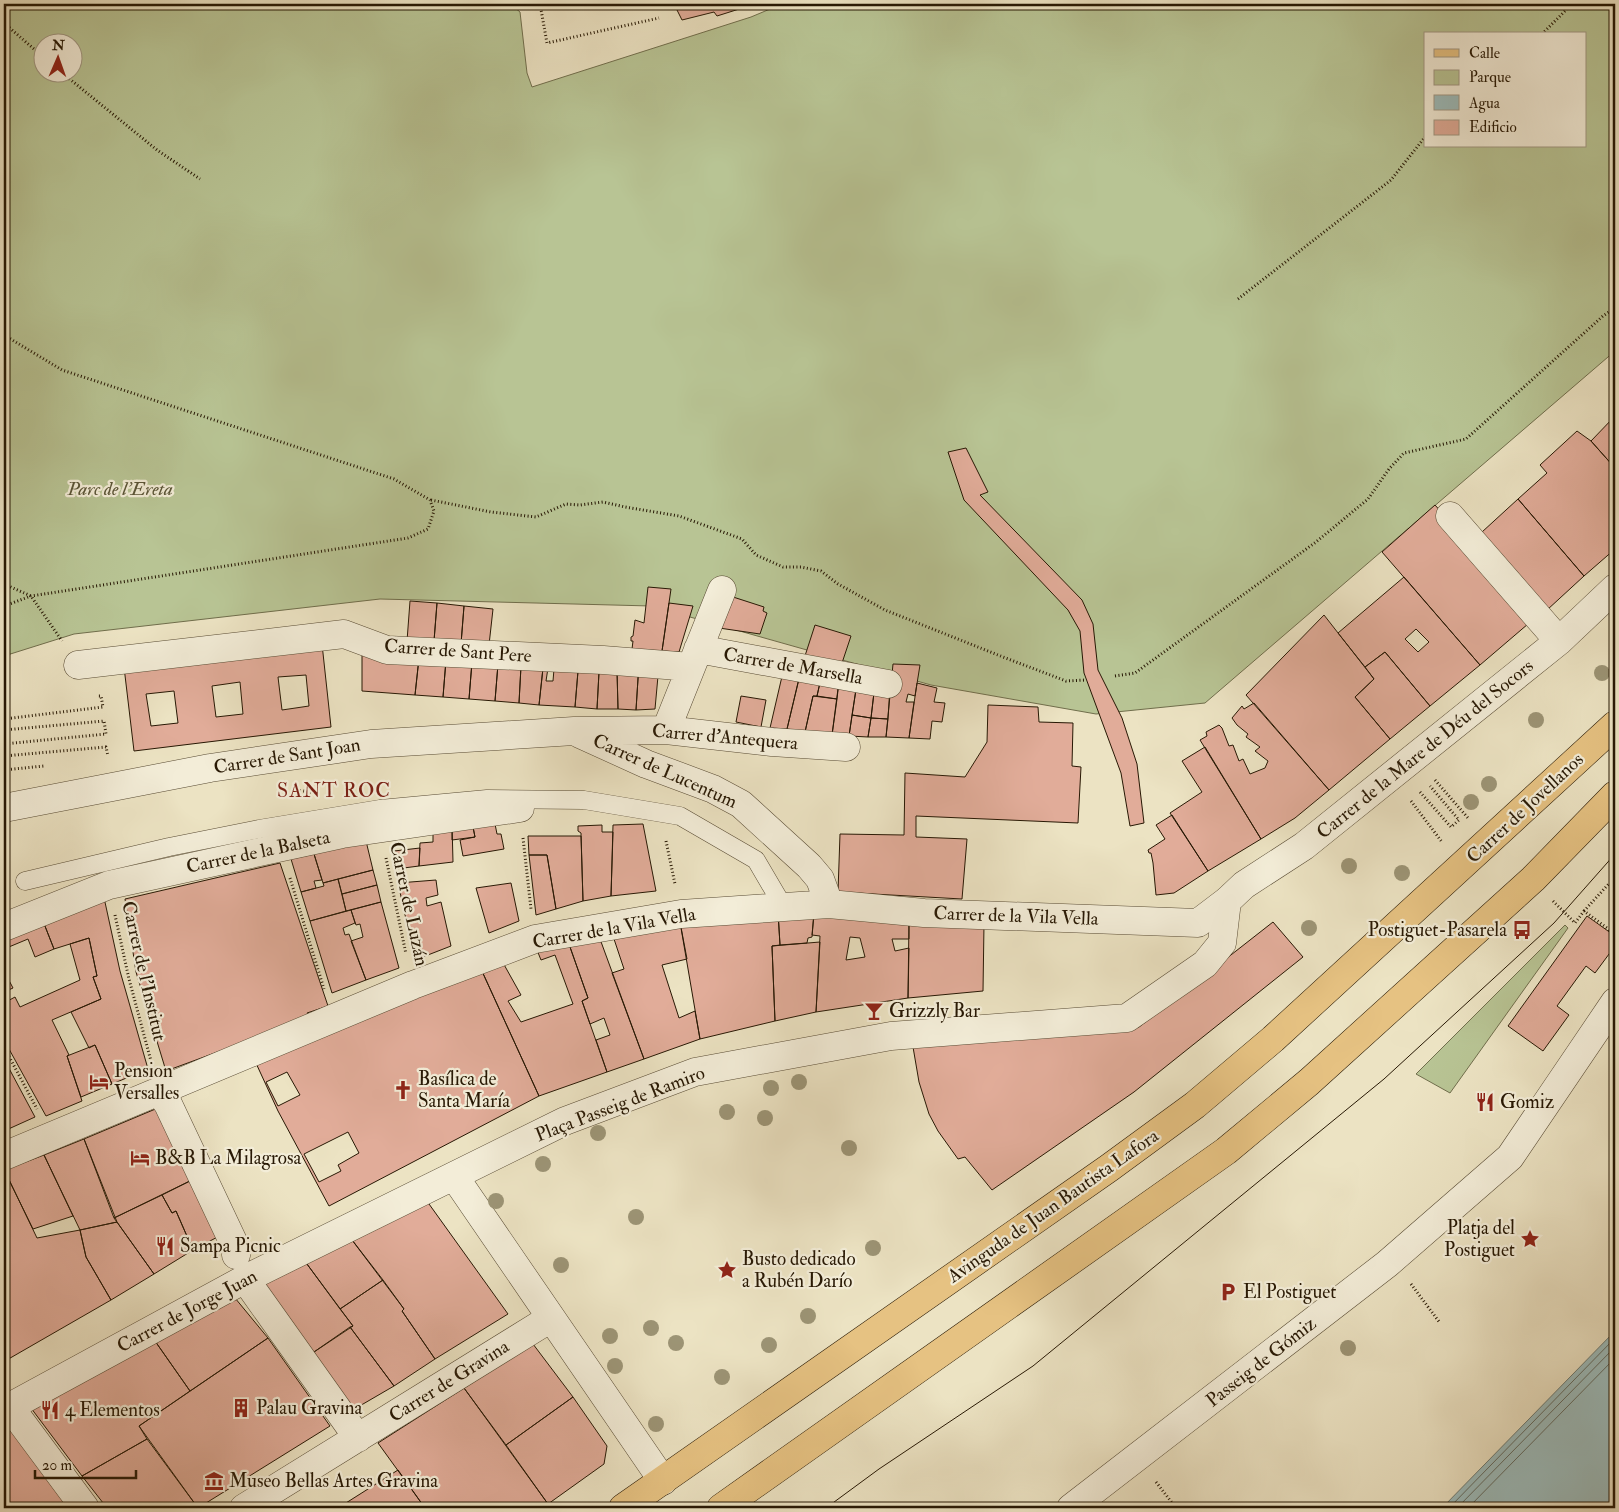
<svg xmlns="http://www.w3.org/2000/svg" width="1619" height="1512" viewBox="0 0 1619 1512" font-family="'IM FELL Double Pica',serif">
<style>
.green{fill:#b8c494;stroke:#706e4c;fill-rule:evenodd}
.water{fill:#9cbcbc;stroke:#6d7a72}
.lines{fill:none;stroke-linecap:round;stroke-linejoin:round}
.shore{stroke:#626a60;stroke-width:1}
.building{fill:#e1ac99;stroke:#271804;fill-rule:evenodd}
.lane-casing{stroke:#584b34;stroke-width:19}
.street-casing{stroke:#584b34;stroke-width:29}
.primary-casing{stroke:#271804;stroke-width:29}
.path{stroke:#271804;stroke-width:3;stroke-dasharray:1 2.5;stroke-linecap:butt}
.lane{stroke:#f3edd8;stroke-width:18}
.street{stroke:#f3edd8;stroke-width:28}
.primary{stroke:#e6c282;stroke-width:28}
.tram{stroke:#271804;stroke-width:1}
.tree{fill:#9c9475}
.labels{text-anchor:middle;dominant-baseline:central;stroke-width:4.5;stroke-linejoin:round;paint-order:stroke}
.park-label{font-size:19px;font-style:italic;fill:#5a5436;stroke:#f3edd8}
.street-label{font-size:19px;fill:#271804;stroke:#f3edd8}
.poi-label{font-size:19px;fill:#271804;stroke:#f3edd8;text-anchor:start}
.neighbourhood-label{font-size:20px;letter-spacing:1px;fill:#7a1f14;stroke:#f3edd8}
</style>
<rect width="100%" height="100%" fill="#ece3c3"/>
<filter id="stains"><feTurbulence type="fractalNoise" baseFrequency=".004" numOctaves="4"/><feColorMatrix values="0 0 0 0 .2 0 0 0 0 .09 0 0 0 0 .02 0 0 0 .5 -.17"/></filter>
<radialGradient id="worn" r=".72"><stop offset=".6" stop-color="#630" stop-opacity="0"/><stop offset="1" stop-color="#630" stop-opacity=".3"/></radialGradient>
<path class="green" d="M4,4H315L359,8L375,4H504L514,7L520,12L527,73L532,87L751,17L782,4H1615V351L1205,703L1096,714L931,685L651,606L380,599L74,634L4,656ZM1425,34H1585V146H1425ZM42,42H72V72H42Z
M1565,925L1568,928L1450,1093L1416,1074Z"/>
<path class="water" d="M1615,1331V1508H1442Z"/>
<g class="lines">
<path class="shore" d="M1449,1508L1615,1338
M1457,1508L1615,1347
M1468,1508L1615,1358"/>
</g>
<path class="building" d="M674,4H755L717,16L714,12L682,20Z
M1615,416V468L1591,441Z
M1577,431L1591,441L1615,468V549L1584,576L1518,499L1547,473L1540,465Z
M966,448L988,492L980,495L1082,600L1093,624L1098,670L1122,718L1137,764L1144,823L1130,826L1121,773L1084,673L1080,631L1068,610L964,500L948,452Z
M1518,499L1584,576L1547,610L1482,532Z
M1435,505L1535,618L1480,665L1382,552Z
M1404,577L1480,665L1430,706L1385,652L1365,667L1338,633ZM1416,629L1429,642L1418,652L1405,639Z
M648,587L671,589L662,651L632,649L633,641H631V637L633,636L635,620L644,623Z
M730,596L764,607L763,611L767,613L760,634L719,628Z
M410,601L437,603L434,641H407Z
M437,603L464,606L461,644L434,641Z
M669,603L693,606L679,652L662,651Z
M464,606L493,609L489,645L461,644Z
M1324,615L1374,679L1355,697L1390,739L1329,790L1246,695Z
M815,625L851,636L839,672L803,662Z
M322,644L331,727L134,751L124,667ZM306,675L309,706L282,710L278,677ZM240,682L243,714L216,717L212,686ZM174,691L178,723L151,726L146,694Z
M1385,652L1430,706L1390,739L1355,697L1374,679L1365,667Z
M362,654L419,658L415,695L362,691Z
M419,658L446,660L443,697L415,695Z
M446,660L472,662L469,699L443,697Z
M472,662L498,664L495,701L469,699Z
M639,663L636,710L618,709L617,670Z
M639,663L659,665L655,709L636,710Z
M498,664L521,666L519,703L495,701Z
M893,664L920,665L915,696L908,694L906,702H914L909,738L886,737Z
M521,666L543,668L539,705L519,703Z
M543,668H548L546,681H553L554,669L578,671L575,707L539,705Z
M617,670L618,709H597L599,672Z
M578,671L599,672L597,709L575,707Z
M783,672L799,679L787,729L770,728Z
M800,674L821,678L817,696H813L805,732L787,729Z
M821,678L839,681L837,699L817,696Z
M839,681L857,683L849,736L832,735Z
M857,683L875,684L871,718L852,715Z
M917,683L937,688L934,702L945,703L942,722L932,721L930,739L909,738Z
M875,684L890,686L888,719L871,718Z
M741,696L766,700L761,727L736,722Z
M813,696L837,699L832,735L805,732Z
M1254,703L1329,790L1295,818L1261,839L1200,740L1207,736L1206,732L1219,725L1222,728L1229,746L1233,745L1239,761L1243,759L1250,774L1265,768L1268,761L1255,751L1260,747L1246,737L1248,734L1237,725L1232,718L1242,706L1244,709Z
M988,705L1038,707L1039,722L1073,723L1072,766L1081,767L1078,823L916,816V837L967,839L962,899L838,892L840,834L904,835L905,773L965,777L987,742Z
M852,715L871,718L868,737L849,736Z
M871,718L888,719L886,737H868Z
M1205,747L1261,839L1208,871L1170,813L1202,792L1182,761Z
M1172,815L1208,871L1174,893L1156,895L1153,863L1151,853H1149L1148,850L1165,839L1156,825Z
M494,819L497,834H501L504,849L463,856L460,840L475,837L472,822Z
M433,822L452,824L453,862L419,866L420,843L433,842Z
M472,822L475,837L452,840V824Z
M643,824L656,891L611,896L613,825Z
M602,825V832H613L611,896L583,901L581,833L578,831V826Z
M528,836H581L583,901L556,909L547,855H529Z
M366,841L373,870L323,883L314,854Z
M420,848L419,866L396,869L394,851Z
M314,854L322,880L314,881L316,888L301,892L291,859Z
M529,855H547L556,909L536,915Z
M280,863L328,1006L307,1013L310,1018L166,1071L136,972L125,899Z
M373,870L377,885L342,894L338,879Z
M338,879L346,911L310,921L301,892L324,886L323,883Z
M436,880L438,895L426,898L427,906L441,902L451,946L415,960L398,883Z
M511,883L519,921L489,933L476,888Z
M377,885L381,902L346,911L342,894Z
M103,893L120,971L148,1069L112,1084L95,1045L89,1048L71,1012L101,999L93,977L97,976L89,938L54,949L41,916Z
M381,902L399,968L366,980L351,941L363,937L360,924L356,925L351,910Z
M351,910L355,923L343,928L345,935L349,934L366,980L332,993L310,921Z
M778,912L814,913L812,937L808,938L807,943L780,945Z
M778,912L780,945L772,946L775,1021L700,1039L680,922Z
M814,913L909,919V939H892L895,951L909,948L908,998L816,1012L820,936L812,935ZM850,937L860,938L865,957L846,960Z
M41,916L54,949L35,957L28,939L4,949V930Z
M1587,916L1615,936V946L1595,973L1586,966L1557,1006L1569,1015L1543,1051L1508,1026Z
M909,919L984,924L983,991L908,998Z
M680,922L687,959L662,965L679,1018L695,1011L700,1039L644,1059L612,973L624,969L613,936Z
M1273,922L1303,957L1134,1092L992,1190L965,1157L958,1159L938,1131L929,1114L919,1082L913,1047L1139,1027Z
M89,938L97,976L93,977L101,999L52,1020L69,1055L67,1056L82,1101L46,1116L4,1040V1003L15,997L20,1007L80,980L70,944Z
M600,939L644,1059L607,1072L596,1040L610,1035L604,1018L590,1024L582,1001L588,998L570,947Z
M820,942L816,1012L775,1021L772,946Z
M570,947L588,998L582,1001L607,1072L539,1096L481,969L502,961L521,995L508,1001L521,1022L573,1004L555,955L541,960L537,950Z
M481,969L539,1096L329,1206L278,1111L255,1061Z
M4,971L13,988L4,992Z
M95,1045L112,1084L81,1097L67,1056Z
M4,1059L35,1117L4,1131Z
M287,1072L300,1095L278,1106L266,1082Z
M165,1105L198,1177L114,1218L84,1139Z
M348,1132L359,1153L338,1165L341,1171L319,1182L304,1154Z
M84,1139L117,1222L80,1230L44,1155Z
M44,1155L73,1216L33,1229L4,1170Z
M4,1169L37,1238L80,1230L86,1257L111,1300L5,1361Z
M198,1177L225,1233L193,1250L176,1211L172,1213L162,1195Z
M162,1195L172,1213L176,1211L193,1250L154,1274L114,1218Z
M424,1197L508,1314L435,1359L402,1311L404,1309L349,1236Z
M117,1222L154,1274L111,1300L86,1257L80,1230Z
M349,1236L383,1280L340,1309L304,1260Z
M304,1260L353,1326L311,1354L262,1282Z
M383,1280L404,1309L402,1311L435,1359L394,1386L350,1327L353,1326L340,1309Z
M235,1298L268,1338L190,1391L155,1341Z
M350,1327L394,1386L351,1411L311,1354Z
M268,1338L330,1426L198,1508L139,1426Z
M155,1341L190,1391L139,1426L147,1439L82,1476L31,1408Z
M533,1344L573,1397L506,1445L464,1388Z
M464,1388L548,1504L542,1508H425L378,1443Z
M573,1397L607,1446L604,1464L548,1504L506,1445Z
M7,1422L70,1508H4V1423Z
M147,1439L198,1508H107L82,1476Z
M398,1470L425,1508H338Z"/>
<g class="lines">
<g class="lane-casing">
<path id="lane" d="M25,881L169,847L259,829L380,809L487,799L584,800L680,816L756,860L783,906"/>
</g>
<g class="street-casing">
<path id="street" d="M1450,516L1559,641
M698,649L888,684
M78,665L344,634L387,650L603,660L691,667
M666,730L722,590
M580,734L646,764L713,789L741,804L809,866L820,879L829,904
M4,808L210,768L371,744L574,731L666,730L772,742L846,747
M4,927L109,885L342,834L520,808
M160,1093L168,1104L237,1250L236,1255
M4,1156L413,985L535,939L681,914L829,904L924,913L1198,923L1227,901L1244,885L1304,846L1559,641L1615,588
M454,1176L663,1481
M245,1279L358,1438
M10,1407L85,1508
M4,1410L245,1279L565,1121L695,1072L891,1036L1127,1018L1205,964L1222,943L1227,901
M244,1508L551,1318
M1071,1508L1387,1264L1510,1157L1615,1002"/>
</g>
<g class="primary-casing">
<path id="primary" d="M623,1508L1109,1168L1195,1105L1273,1039L1615,725
M721,1508L1226,1151L1309,1082L1533,879L1615,795"/>
</g>
<path class="path" d="M540,4L547,43L659,18
M4,23L42,56
M1542,34L1572,4
M61,72L157,150L200,179
M1238,299L1391,180L1425,137
M4,335L62,370L394,479L430,500L434,511L428,529L408,538L31,596L4,606
M431,500L491,512L536,517L566,504L580,505L603,502L625,507L679,516L742,539L756,555L783,567H801L821,571L838,584L885,610L1003,657L1066,681L1086,680
M4,584L31,596L62,641
M1115,676L1135,673L1316,542L1368,499L1389,469L1404,453L1466,439L1603,316L1615,308
M4,719L103,707L101,696H97
M4,730L104,721L106,734L4,744
M4,756L106,747L108,756
M4,770L44,766
M1435,780L1468,818
M296,786L297,790L311,792
M1420,792L1451,827L1459,820L1430,786
M1411,801L1442,842
M523,838L531,909
M666,841L675,884
M386,858L406,954
M290,878L324,989
M1553,901L1575,923L1584,911L1615,934
M1584,911L1615,877
M115,915L129,979L151,1061
M4,1047L37,1109
M1411,1284L1440,1323
M1156,1482L1176,1508"/>
<use href="#lane" class="lane"/>
<use href="#street" class="street"/>
<use href="#primary" class="primary"/>
<path class="tram" d="M826,1508L879,1469L1033,1366L1384,1079L1554,923L1615,854"/>
</g>
<g class="tree">
<circle cx="1602" cy="673" r="8"/>
<circle cx="1536" cy="720" r="8"/>
<circle cx="1489" cy="784" r="8"/>
<circle cx="1471" cy="802" r="8"/>
<circle cx="1349" cy="866" r="8"/>
<circle cx="1402" cy="873" r="8"/>
<circle cx="1309" cy="928" r="8"/>
<circle cx="799" cy="1082" r="8"/>
<circle cx="771" cy="1088" r="8"/>
<circle cx="727" cy="1112" r="8"/>
<circle cx="765" cy="1118" r="8"/>
<circle cx="598" cy="1133" r="8"/>
<circle cx="849" cy="1148" r="8"/>
<circle cx="543" cy="1164" r="8"/>
<circle cx="496" cy="1201" r="8"/>
<circle cx="636" cy="1217" r="8"/>
<circle cx="873" cy="1248" r="8"/>
<circle cx="561" cy="1265" r="8"/>
<circle cx="808" cy="1316" r="8"/>
<circle cx="651" cy="1328" r="8"/>
<circle cx="610" cy="1336" r="8"/>
<circle cx="676" cy="1343" r="8"/>
<circle cx="769" cy="1345" r="8"/>
<circle cx="1348" cy="1348" r="8"/>
<circle cx="615" cy="1366" r="8"/>
<circle cx="722" cy="1377" r="8"/>
<circle cx="656" cy="1424" r="8"/>
</g>
<defs>
<g id="bus-bare" transform="scale(1.5)"><path d="M-5-6H5V4H4V6H2V4H-2V6H-4V4H-5ZM-3.5-4V0h7V-4ZM-3.5 1.2v1.5H-2V1.2ZM2 1.2v1.5H3.5V1.2Z" fill="#8f2418" stroke="#f3edd8" stroke-width="2.5" paint-order="stroke"/></g>
<g id="bar-bare" transform="scale(1.5)"><path d="M-6-5H6L.8 .8V4.5H3.5V6h-7V4.5H-.8V.8Z" fill="#8f2418" stroke="#f3edd8" stroke-width="2.5" paint-order="stroke"/></g>
<g id="hotel-bare" transform="scale(1.5)"><path d="M-6-4.5h1.5V1H6V5H4.5V3h-9V5H-6ZM-4 0a1.8 1.8 0 1 1 3.6 0ZM.5 0V-2.5h3Q6-2.5 6 0Z" fill="#8f2418" stroke="#f3edd8" stroke-width="2.5" paint-order="stroke"/></g>
<g id="church-bare" transform="scale(1.5)"><path d="M-1.2-6h2.4v3.5h3.3v2.4h-3.3V6h-2.4V-.1h-3.3v-2.4h3.3Z" fill="#8f2418" stroke="#f3edd8" stroke-width="2.5" paint-order="stroke"/></g>
<g id="restaurant-bare" transform="scale(1.5)"><path d="M-5-6h1v4h1v-4h1v4h1v-4h1v5L-1.5 .5V6h-2V.5L-5-1ZM5-6V6H3V1.5H1.5Q1.5-4 5-6Z" fill="#8f2418" stroke="#f3edd8" stroke-width="2.5" paint-order="stroke"/></g>
<g id="sight-bare" transform="scale(1.5)"><path d="M0-6L1.8-2.2L6-1.7L2.9 1.2L3.7 5.4L0 3.3L-3.7 5.4L-2.9 1.2L-6-1.7L-1.8-2.2Z" fill="#8f2418" stroke="#f3edd8" stroke-width="2.5" paint-order="stroke"/></g>
<g id="parking-bare" transform="scale(1.5)"><path d="M-3.5-5.5H1a3.5 3.5 0 0 1 0 7H-1V5.5H-3.5ZM-1-3.4V-.6H.8a1.4 1.4 0 0 0 0-2.8Z" fill="#8f2418" stroke="#f3edd8" stroke-width="2.5" paint-order="stroke"/></g>
<g id="building-bare" transform="scale(1.5)"><path d="M-4-6H4V6H1V3H-1V6H-4ZM-2.5-4.3h1.7v1.8h-1.7ZM.8-4.3h1.7v1.8H.8ZM-2.5-1h1.7V.8h-1.7ZM.8-1h1.7V.8H.8Z" fill="#8f2418" stroke="#f3edd8" stroke-width="2.5" paint-order="stroke"/></g>
<g id="museum-bare" transform="scale(1.5)"><path d="M0-6L6-3V-2H-6V-3ZM-5-1h2V3h-2ZM-1-1h2V3h-2ZM3-1h2V3H3ZM-6 4H6V6H-6Z" fill="#8f2418" stroke="#f3edd8" stroke-width="2.5" paint-order="stroke"/></g>
</defs>
<g fill-rule="evenodd">
<use href="#bus-bare" x="1522" y="930"/>
<use href="#bar-bare" x="874" y="1011"/>
<use href="#hotel-bare" x="99" y="1082"/>
<use href="#church-bare" x="403" y="1090"/>
<use href="#restaurant-bare" x="1485" y="1102"/>
<use href="#hotel-bare" x="140" y="1158"/>
<use href="#sight-bare" x="1530" y="1239"/>
<use href="#restaurant-bare" x="165" y="1246"/>
<use href="#sight-bare" x="727" y="1270"/>
<use href="#parking-bare" x="1228" y="1292"/>
<use href="#building-bare" x="241" y="1408"/>
<use href="#restaurant-bare" x="50" y="1410"/>
<use href="#museum-bare" x="214" y="1481"/>
</g>
<g class="labels">
<g class="park-label">
<text x="120" y="489">Parc de l'Ereta</text>
</g>
<g class="street-label">
<text transform="translate(458 651) rotate(4)">Carrer de Sant Pere</text>
<text transform="translate(793 666) rotate(10)">Carrer de Marsella</text>
<text transform="translate(725 737) rotate(5)">Carrer d'Antequera</text>
<text transform="translate(1425 749) rotate(-39)">Carrer de la Mare de Déu del Socors</text>
<text transform="translate(287 756) rotate(-9)">Carrer de Sant Joan</text>
<text transform="translate(665 771) rotate(24)">Carrer de Lucentum</text>
<text transform="translate(1525 808) rotate(-43)">Carrer de Jovellanos</text>
<text transform="translate(258 852) rotate(-12)">Carrer de la Balseta</text>
<text transform="translate(409 904) rotate(78)">Carrer de Luzán</text>
<text transform="translate(1016 916) rotate(2)">Carrer de la Vila Vella</text>
<text transform="translate(614 928) rotate(-10)">Carrer de la Vila Vella</text>
<text transform="translate(144 971) rotate(77)">Carrer de l'Institut</text>
<text transform="translate(620 1104) rotate(-21)">Plaça Passeig de Ramiro</text>
<text transform="translate(1053 1206) rotate(-35)">Avinguda de Juan Bautista Lafora</text>
<text transform="translate(187 1311) rotate(-28)">Carrer de Jorge Juan</text>
<text transform="translate(1261 1362) rotate(-38)">Passeig de Gómiz</text>
<text transform="translate(449 1381) rotate(-32)">Carrer de Gravina</text>
</g>
<g class="poi-label">
<text x="1507" y="930" text-anchor="end">Postiguet-Pasarela</text>
<text x="889" y="1011">Grizzly Bar</text>
<text x="114" y="1071">Pension<tspan x="114" dy="22">Versalles</tspan></text>
<text x="418" y="1079">Basílica de<tspan x="418" dy="22">Santa María</tspan></text>
<text x="1500" y="1102">Gomiz</text>
<text x="155" y="1158">B&amp;B La Milagrosa</text>
<text x="1515" y="1228" text-anchor="end">Platja del<tspan x="1515" dy="22">Postiguet</tspan></text>
<text x="180" y="1246">Sampa Picnic</text>
<text x="742" y="1259">Busto dedicado<tspan x="742" dy="22">a Rubén Darío</tspan></text>
<text x="1243" y="1292">El Postiguet</text>
<text x="256" y="1408">Palau Gravina</text>
<text x="65" y="1410">4 Elementos</text>
<text x="229" y="1481">Museo Bellas Artes Gravina</text>
</g>
<g class="neighbourhood-label">
<text x="334" y="790">SANT ROC</text>
</g>
</g>
<rect width="1619" height="1512" fill="none" stroke="#ece3c3" stroke-width="20"/>
<rect x="5" y="5" width="1609" height="1502" fill="none" stroke="#271804" stroke-width="2.5"/>
<rect x="10" y="10" width="1599" height="1492" fill="none" stroke="#271804"/>
<rect x="1424" y="32" width="162" height="115" fill="#f3edd8" stroke="#a19883"/>
<rect x="1434" y="49" width="25" height="8" fill="#e6c282" stroke="#a19883"/>
<text x="1469" y="58" font-size="15" fill="#271804">Calle</text>
<rect x="1434" y="70" width="25" height="15" fill="#b8c494" stroke="#a19883"/>
<text x="1469" y="82" font-size="15" fill="#271804">Parque</text>
<rect x="1434" y="95" width="25" height="15" fill="#9cbcbc" stroke="#a19883"/>
<text x="1469" y="108" font-size="15" fill="#271804">Agua</text>
<rect x="1434" y="120" width="25" height="15" fill="#e1ac99" stroke="#a19883"/>
<text x="1469" y="132" font-size="15" fill="#271804">Edificio</text>
<g transform="translate(58 58) rotate(2)"><circle r="24" fill="#f3edd8" stroke="#a19883"/>
<path d="M0-4L9 19L0 12L-9 19Z" fill="#8f2418"/>
<text y="-8" font-size="14" font-weight="bold" text-anchor="middle" fill="#271804">N</text>
</g>
<path d="M35 1470v8h101v-8" fill="none" stroke="#271804" stroke-width="2.5"/>
<text x="42" y="1470" font-size="15" fill="#271804" stroke="#f3edd8" stroke-width="4" paint-order="stroke">20 m</text>
<rect width="100%" height="100%" filter="url(#stains)"/>
<rect width="100%" height="100%" fill="url(#worn)"/>
</svg>
